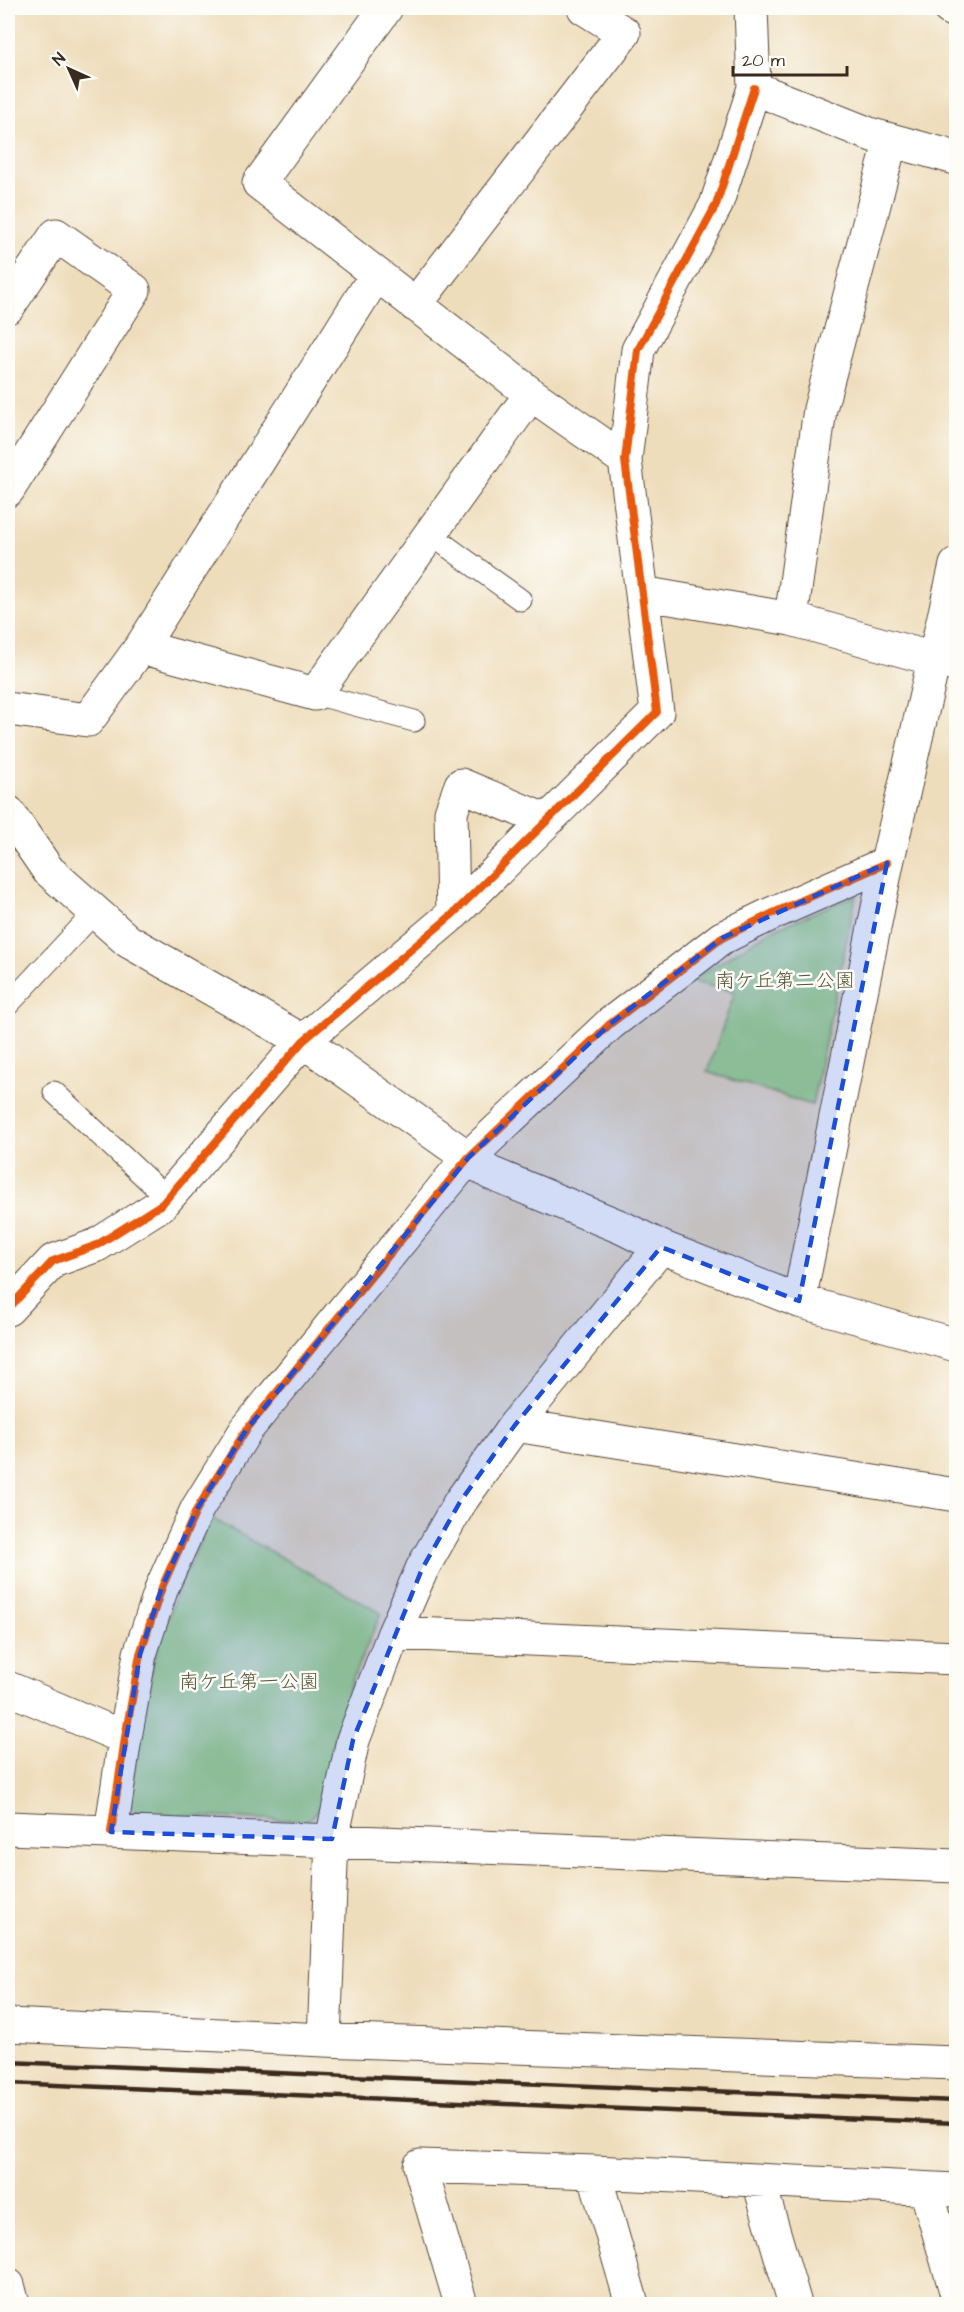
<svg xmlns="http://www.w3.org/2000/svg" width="964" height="2312" viewBox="0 0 964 2312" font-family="'Architects Daughter','Klee One',sans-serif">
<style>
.green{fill:#a8d988;stroke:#728253;stroke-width:1.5}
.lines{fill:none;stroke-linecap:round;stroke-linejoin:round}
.lane-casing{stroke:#564536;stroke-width:23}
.street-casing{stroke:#564536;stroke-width:35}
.lane{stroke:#fff;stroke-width:21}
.street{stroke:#fff;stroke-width:33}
.rail{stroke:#3b2a1e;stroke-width:4.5}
.cycleway-casing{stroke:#fdfcf7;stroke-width:11}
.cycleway{stroke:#e8590c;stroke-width:8}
.marked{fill:#1d4ed8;fill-opacity:0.2;stroke:#1d4ed8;stroke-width:4.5;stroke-dasharray:12 8;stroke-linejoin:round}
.labels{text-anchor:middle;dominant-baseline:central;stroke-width:5;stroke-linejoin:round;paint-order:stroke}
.park-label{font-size:20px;fill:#565638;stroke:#fdfcf7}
</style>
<rect width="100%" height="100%" fill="#fdfcf7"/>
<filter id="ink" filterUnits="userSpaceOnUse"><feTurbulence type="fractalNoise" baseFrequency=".0167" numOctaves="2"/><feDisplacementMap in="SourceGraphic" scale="12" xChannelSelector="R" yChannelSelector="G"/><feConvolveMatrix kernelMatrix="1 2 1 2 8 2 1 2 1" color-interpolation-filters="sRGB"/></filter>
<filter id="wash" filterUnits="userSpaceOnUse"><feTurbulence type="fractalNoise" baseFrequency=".008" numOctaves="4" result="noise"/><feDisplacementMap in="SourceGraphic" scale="24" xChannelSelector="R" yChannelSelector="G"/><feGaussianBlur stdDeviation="1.35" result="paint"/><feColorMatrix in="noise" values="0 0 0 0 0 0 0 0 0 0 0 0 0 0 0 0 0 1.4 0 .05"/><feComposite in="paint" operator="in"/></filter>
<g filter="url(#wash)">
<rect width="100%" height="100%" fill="#edb"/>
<path class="green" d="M856,895L812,1105L707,1072L735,992L690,981L770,931Z
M211,1518L381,1613L352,1680L336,1732L322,1805L307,1821L140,1814L128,1803L153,1663L176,1594Z"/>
</g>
<g filter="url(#ink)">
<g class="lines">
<g class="lane-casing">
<path id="lane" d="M430,534L521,600
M315,694L414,721
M8,1005L95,912
M54,1092L167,1198"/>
</g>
<g class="street-casing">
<path id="street" d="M386,8L259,183L531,394L625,460
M751,8L754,88L872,135L956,158
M949,8L956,12
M415,305L624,33L584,8
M8,307L56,235L134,290L8,490
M642,593L791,619L955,665
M791,619L820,409L891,140
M141,647L315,694L531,394
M8,709L88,720L141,647L376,275
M8,812L48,870L128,941L303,1041L490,1173L623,1228L661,1247L799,1301L956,1345
M453,914L451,812L461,785L547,821
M799,1301L887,863L956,565
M8,1309L53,1261L97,1245L162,1204L303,1041L453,914L657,712L625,460L638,350L716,205L754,88
M515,1425L956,1495
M394,1633L956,1658
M8,1688L125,1738
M8,1828L956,1866
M111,1832L125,1738L140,1654L162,1587L197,1509L246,1430L468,1158L610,1024L722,938L771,914L887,863
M8,2025L324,2040L956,2063
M324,2040L332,1839L353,1740L394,1633L422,1569L460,1502L515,1425L661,1247
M594,2172L632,2304
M759,2182L795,2304
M926,2189L956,2291
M8,2285L13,2304
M461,2304L420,2166L594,2172L956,2190"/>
</g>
<use href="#lane" class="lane"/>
<use href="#street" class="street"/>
<path class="rail" d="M8,2062L956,2101
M8,2083L956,2123"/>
<g class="cycleway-casing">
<path id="cycleway" d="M8,1309L53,1261L97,1245L162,1204L303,1041L453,914L657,712L625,460L638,350L716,205L754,88
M111,1832L125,1738L140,1654L162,1587L197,1509L246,1430L468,1158L610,1024L722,938L771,914L887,863"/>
</g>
<use href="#cycleway" class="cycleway"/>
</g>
</g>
<path class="marked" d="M887,863L799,1301L661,1247L515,1425L460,1502L422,1569L353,1740L332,1839L111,1832L140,1654L162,1587L197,1509L246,1430L468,1158L610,1024L722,938Z"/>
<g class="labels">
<g class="park-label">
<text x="785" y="981">南ケ丘第二公園</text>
<text x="249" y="1682">南ケ丘第一公園</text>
</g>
</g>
<rect width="964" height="2312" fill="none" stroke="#fdfcf7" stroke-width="30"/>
<g transform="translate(69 69) rotate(315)" stroke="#fdfcf7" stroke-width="4.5" paint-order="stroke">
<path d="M0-4.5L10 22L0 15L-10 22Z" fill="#3b2a1e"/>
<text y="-9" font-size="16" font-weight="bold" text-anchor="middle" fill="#3b2a1e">N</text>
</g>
<path d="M733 66v9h114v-9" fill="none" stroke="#3b2a1e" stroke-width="3"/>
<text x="742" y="66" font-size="18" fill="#3b2a1e" stroke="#fdfcf7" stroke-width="4.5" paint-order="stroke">20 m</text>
</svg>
